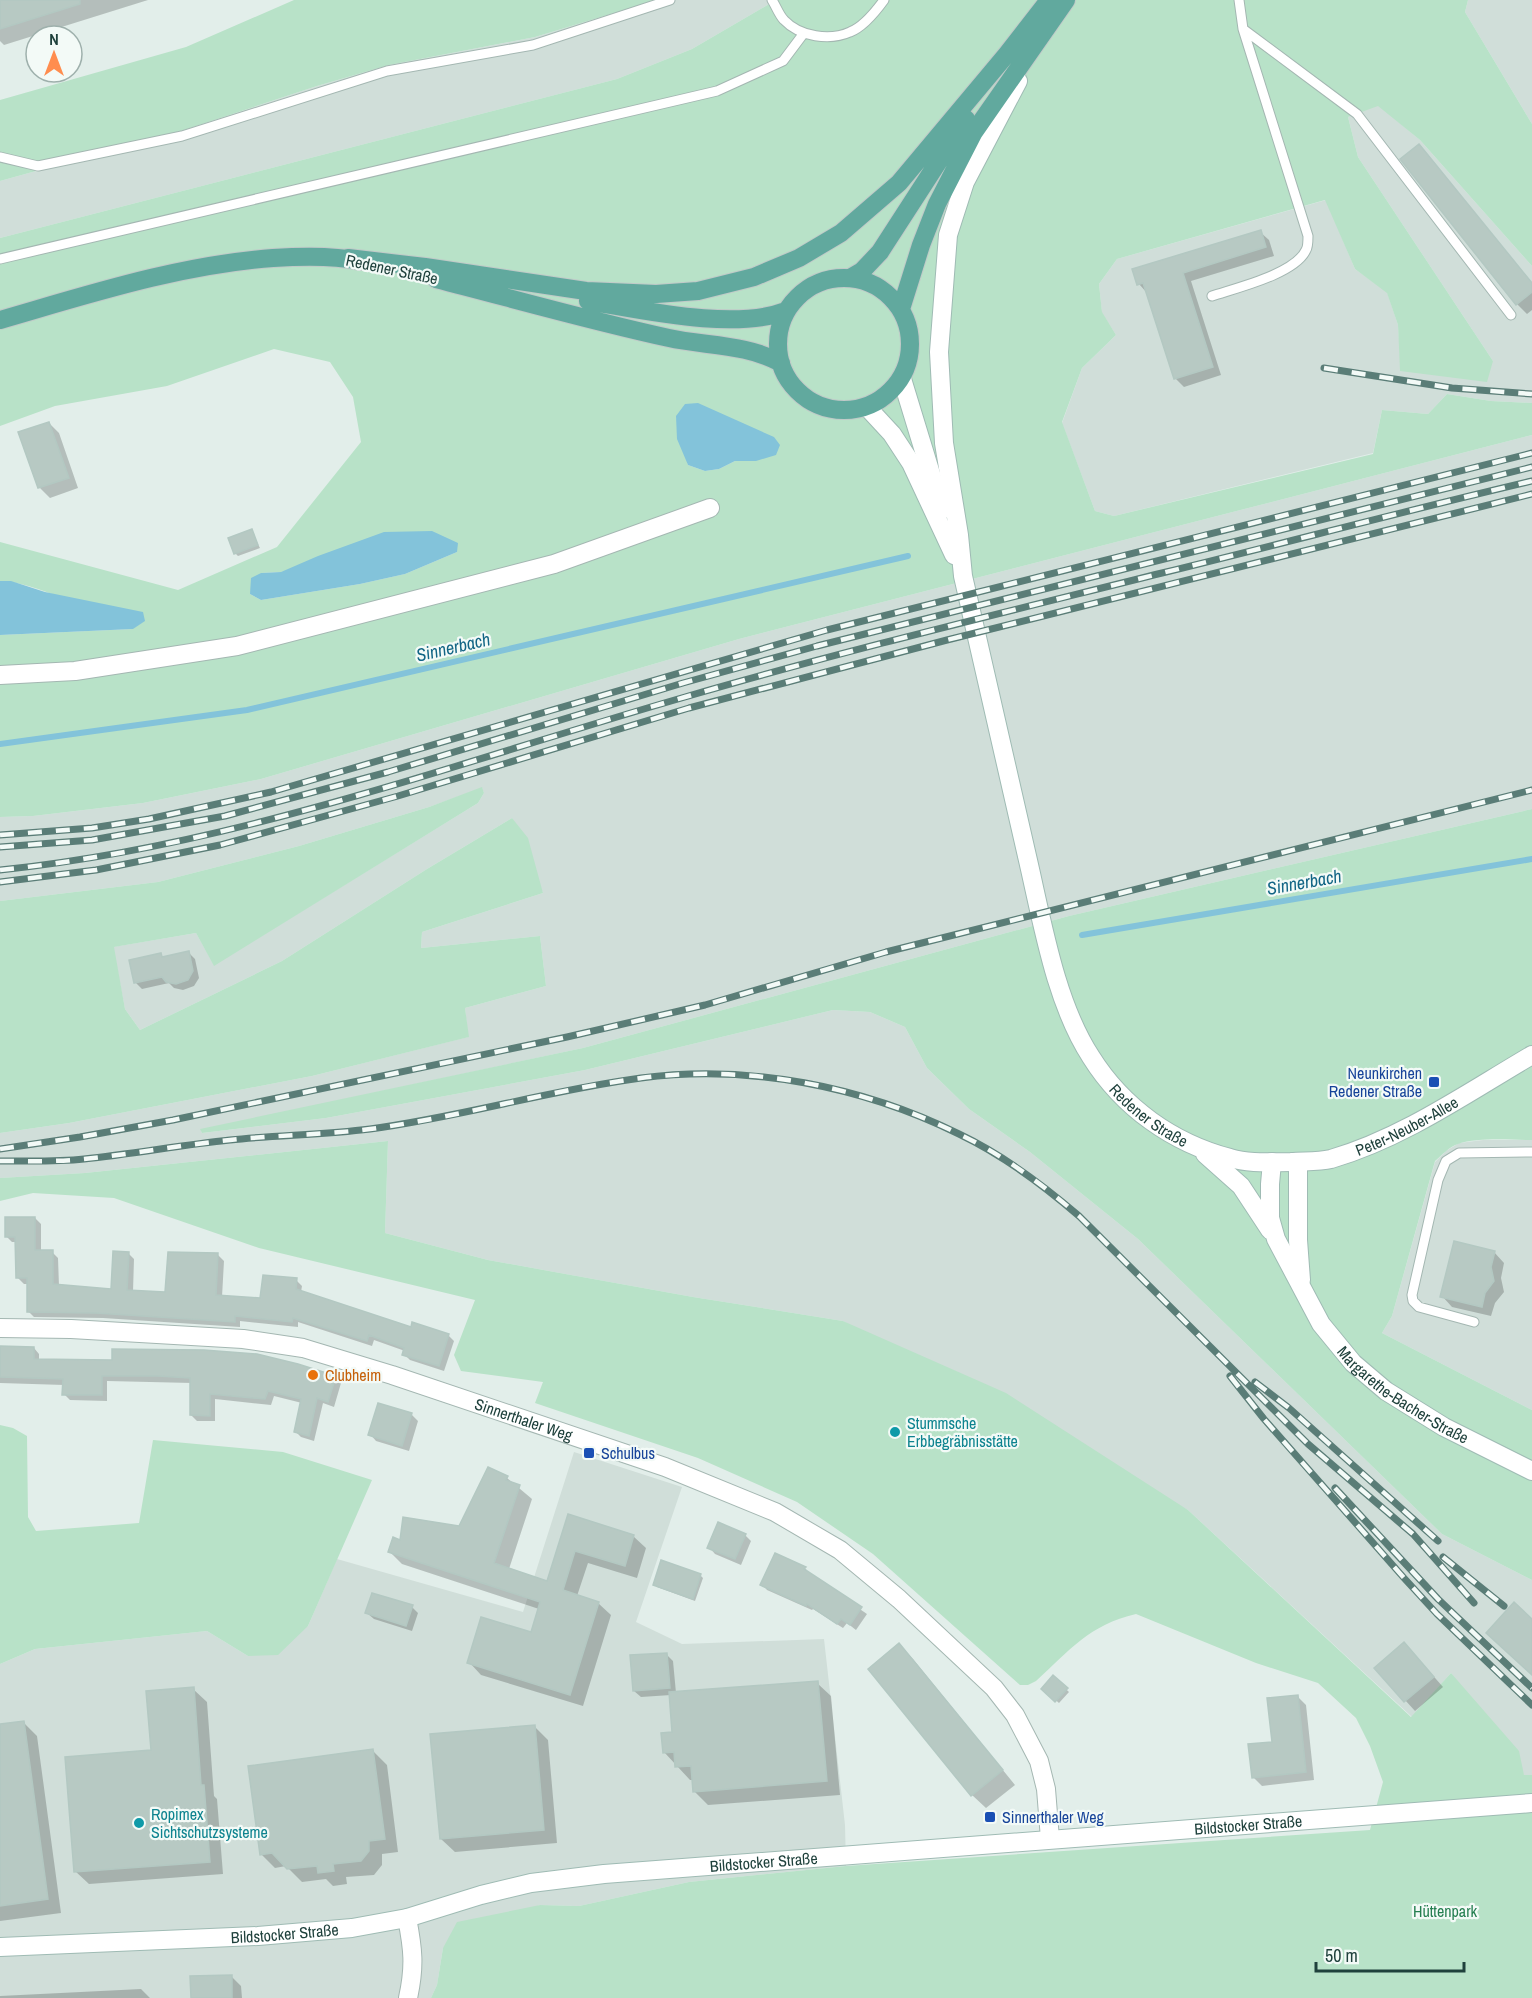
<svg xmlns="http://www.w3.org/2000/svg" width="1532" height="1998" viewBox="0 0 1532 1998" font-family="'Archivo Narrow',sans-serif">
<style>
.built{fill:#d0ded9}
.green{fill:#b8e2c8;fill-rule:evenodd}
.water{fill:#83c3da}
.shadow{fill:#0003}
.lines{fill:none;stroke-linecap:round;stroke-linejoin:round}
.stream{stroke:#83c3da;stroke-width:6}
.building{fill:#b7c9c3;stroke:#b3c8c2;stroke-width:1.5}
.service-casing{stroke:#a4b7b2;stroke-width:11}
.minor-casing{stroke:#a4b7b2;stroke-width:20}
.tertiary-casing{stroke:#a4b7b2;stroke-width:20}
.secondary-casing{stroke:#9fbbb4;stroke-width:20}
.primary-casing{stroke:#c0cac8;stroke-width:20}
.service{stroke:#fff;stroke-width:9}
.minor{stroke:#fff;stroke-width:18}
.tertiary{stroke:#fff;stroke-width:18}
.secondary{stroke:#fff;stroke-width:18}
.primary{stroke:#61a99e;stroke-width:18}
.rail-casing{stroke:#5a7d77;stroke-width:7}
.rail{stroke:#f3faf7;stroke-width:4.5;stroke-dasharray:14;stroke-linecap:butt}
.transit-dot{fill:#1a4fb4;stroke:#f3faf7;stroke-width:2}
.food-dot{fill:#e8710a;stroke:#f3faf7;stroke-width:2}
.culture-dot{fill:#0f9aa8;stroke:#f3faf7;stroke-width:2}
.labels{text-anchor:middle;dominant-baseline:central;stroke-width:4.5;stroke-linejoin:round;paint-order:stroke}
.street-label{font-size:16px;fill:#1f413c;stroke:#f3faf7}
.transit-label{font-size:16px;fill:#164399;stroke:#f3faf7;text-anchor:start}
.food-label{font-size:16px;fill:#c56008;stroke:#f3faf7;text-anchor:start}
.culture-label{font-size:16px;fill:#0d838f;stroke:#f3faf7;text-anchor:start}
.park-label{font-size:16px;fill:#247e50;stroke:#f3faf7}
.water-label{font-size:18px;font-style:italic;fill:#126585;stroke:#f3faf7}
</style>
<rect width="100%" height="100%" fill="#e2eeea"/>
<path class="built" d="M657,0H776L692,49L617,79L0,238V181L184,130L317,86L389,65L535,37Z
M1468,0H1532V124L1465,12Z
M1378,105L1420,140L1532,266V403L1491,401L1447,394L1428,414L1382,410L1373,453L1114,516L1095,511L1062,423L1082,368L1116,335L1102,313L1099,284L1117,259L1326,200L1355,269L1387,292L1398,325L1401,371L1493,361L1358,157L1348,117Z
M1532,435V809L1069,916L583,1048L201,1130L202,1133L326,1118L585,1070L833,1010L870,1012L905,1027L927,1068L969,1109L1030,1152L1138,1239L1442,1534L1532,1580V1775H1524L1451,1673L1412,1717L1188,1510L843,1321L693,1297L488,1260L385,1233L388,1141L85,1173L0,1178V1133L69,1123L312,1076L468,1037L465,1008L546,986L540,936L421,948L422,932L543,893L512,818L427,869L282,961L140,1030L125,1009L113,947L196,933L214,965L478,803L484,793L482,788L429,807L299,846L158,882L0,901V817L33,816L143,803L261,779L739,639Z
M1483,1140H1532V1410L1382,1333L1392,1316L1435,1162L1446,1151L1459,1143Z
M574,1452L682,1487L636,1622L682,1644L824,1639L845,1825L846,1866L689,1882L579,1906L540,1905L443,1948L437,1985L431,1998H0V1664L35,1649L207,1631L248,1656L308,1626L337,1559L523,1612Z"/>
<path class="green" d="M294,0H657L535,37L389,65L317,86L184,130L0,181V100L186,47Z
M776,0H1468L1465,12L1532,124V266L1420,140L1378,106L1348,117L1358,157L1493,361L1487,382L1400,371L1398,325L1387,293L1355,269L1325,200L1117,259L1099,284L1102,312L1116,335L1082,368L1062,422L1095,511L1114,516L1373,454L1382,410L1428,414L1447,394L1491,401L1532,403V435L739,639L261,779L143,803L33,816L0,817V635L133,629C100,615 33,581 0,581V542L178,590L277,547L361,442L353,397L330,362L274,349L167,386L55,406L0,426V238L617,79L692,49ZM676,416L756,461H735L719,469L705,471L688,465ZM457,552L405,574L360,584L261,600L250,594L261,573L281,572Z
M482,787L484,793L478,803L214,966L196,933L114,947L125,1009L140,1030L282,961L427,869L512,818L528,838L543,893L422,932L421,948L540,936L546,986L465,1008L469,1037L312,1076L69,1123L0,1133V901L158,882L299,846L429,807Z
M1532,809V1140C1511,1140 1478,1137 1458,1144C1449,1147 1442,1155 1435,1161L1392,1316L1382,1333L1532,1410V1580L1442,1534L1138,1239L1030,1152L969,1109L927,1068L905,1027L870,1012L833,1010L585,1070L326,1118L202,1133L200,1129L583,1048L1069,916Z
M388,1141L385,1233L488,1260L693,1297L843,1321L1006,1393L1188,1510L1411,1717L1451,1673L1519,1751L1524,1775H1532V1998H431L437,1985L443,1948L457,1922L540,1905L579,1906L689,1882L846,1866L1370,1830L1383,1782L1370,1746L1356,1718L1318,1683L1256,1663L1136,1614C1089,1625 1070,1650 1036,1681L1028,1685H1020L873,1554L797,1502L698,1458L535,1403L543,1382L461,1371L454,1355L475,1300L259,1248L114,1198L33,1193L0,1201V1178L85,1173Z
M0,1425L13,1428L27,1436L28,1517L36,1531L139,1523L153,1440L283,1452L372,1480L308,1626L278,1655L248,1656L207,1631L35,1649L0,1664Z"/>
<path class="water" d="M698,403L774,437L780,445L776,455L756,461H735L719,469L705,471L688,465L677,439L676,416L685,404Z
M432,531L458,543L457,552L405,574L360,584L261,600L250,594L251,578L261,573L281,572L318,556L384,532Z
M0,581H11L45,592L143,612L145,621L133,629L0,635Z"/>
<path class="shadow" d="M0,0H148L4,45L0,41Z
M1419,146L1532,283V310L1527,314L1517,304Z
M1260,232L1269,240L1274,256L1191,281L1221,375L1184,387L1175,378L1148,294L1139,284Z
M49,423L59,433L78,488L50,498L40,488L20,433Z
M251,531L260,548L238,556L235,553Z
M189,953L195,959L199,978L194,986L183,990L174,988L169,983L142,989L136,983L160,955L163,958Z
M35,1218L41,1224V1252H52L58,1258L59,1286L112,1291L128,1253L134,1259L133,1292L167,1294L218,1255L224,1261L222,1297L262,1300L296,1280L302,1286L301,1292L412,1329L448,1335L454,1341L444,1371L410,1360L404,1354L405,1351L374,1340L372,1346L298,1322V1327L240,1321V1327L103,1318L34,1317L28,1311L29,1284H24L18,1278L17,1242H12L6,1236Z
M1494,1252L1504,1263L1501,1278L1504,1292L1495,1303L1491,1316L1452,1307L1442,1296Z
M0,1347L34,1348L39,1354V1360L335,1378L341,1383L334,1407L323,1403L314,1441L301,1437L295,1431L302,1403L274,1396L271,1405L215,1399V1421H197L191,1415L192,1383L107,1381V1401L70,1400L64,1394V1385L0,1383Z
M379,1405L412,1415L418,1421L409,1451L376,1441L370,1434Z
M488,1469L507,1478L532,1499L509,1569L548,1582L569,1516L633,1536L646,1548L637,1578L588,1563L577,1596L598,1603L611,1615L583,1706L481,1675L469,1662L532,1634L539,1609L402,1564L390,1552L401,1542L460,1528Z
M745,1535L751,1541L741,1565L715,1554L709,1547Z
M805,1568L810,1575L867,1614L856,1630L847,1623L843,1628L813,1609L812,1610L767,1590L762,1584Z
M700,1575L703,1578L695,1601L657,1587L654,1584Z
M412,1607L418,1613L412,1631L374,1619L367,1613Z
M899,1645L913,1659L1015,1785L986,1808L972,1795Z
M666,1654L673,1661L676,1693L817,1683L831,1696L840,1795L708,1805L694,1791L693,1780H690L664,1752L674,1733L671,1695L641,1697L634,1691Z
M1414,1654L1443,1687L1415,1711L1376,1668Z
M1053,1677L1069,1692L1059,1703L1043,1689Z
M193,1689L207,1702L214,1796L217,1799L223,1874L89,1884L75,1871Z
M1297,1696L1306,1705L1314,1780L1262,1786L1253,1777L1274,1743Z
M23,1722L37,1736L61,1913L0,1921V1726Z
M534,1726L548,1740L557,1843L455,1852L441,1839Z
M373,1751L387,1765L398,1852L382,1854V1865L374,1875L346,1877L347,1884L333,1886L326,1879L302,1882L286,1866L275,1868L261,1854Z
M231,1976L241,1986L242,1998H192Z
M141,1989L150,1998H0V1996Z"/>
<g class="lines">
<path class="stream" d="M0,744L247,710L908,556
M1082,935L1532,859"/>
</g>
<path class="building" d="M0,0H80V4L0,29Z
M1419,144L1532,283V292L1516,305L1400,159Z
M1261,230L1266,247L1183,273L1213,367L1174,379L1143,283L1137,285L1132,269Z
M49,422L69,478L38,488L18,432Z
M252,529L258,545L234,554L228,538Z
M189,951L193,971L188,980L176,984L166,982L162,977L134,983L129,960L161,953L162,957Z
M5,1217H35V1250H53V1284L111,1289L113,1251L129,1252L127,1290L165,1292L168,1252L218,1253L216,1295L260,1298L263,1275L297,1278L296,1289L411,1327L412,1322L449,1334L439,1366L402,1355L404,1348L369,1335L367,1341L293,1318L292,1322L235,1316V1322L96,1313L27,1312V1278H16L15,1237H5Z
M1454,1241L1495,1251L1491,1267L1494,1281L1485,1293L1482,1307L1440,1297Z
M0,1346L34,1347V1359L112,1360V1349L204,1350L257,1354L298,1364L336,1376L328,1402L317,1398L309,1436L294,1432L301,1399L268,1391L265,1399L210,1394V1416L190,1415V1378L158,1376H102V1395H62L63,1379L0,1377Z
M378,1403L412,1413L402,1446L368,1435Z
M488,1467L508,1476L506,1480L520,1485L494,1563L547,1581L568,1514L634,1535L625,1566L575,1551L563,1590L599,1602L570,1695L467,1663L481,1617L531,1632L540,1602L388,1552L393,1537L400,1540L403,1517L459,1526Z
M718,1522L746,1534L735,1559L707,1548Z
M775,1553L806,1567L804,1569L862,1607L850,1625L841,1619L837,1624L807,1604L806,1606L760,1585Z
M661,1560L701,1574L693,1599L653,1585Z
M372,1593L413,1605L406,1626L365,1613Z
M1514,1602L1532,1619V1675L1486,1633Z
M1404,1642L1434,1677L1404,1702L1374,1668Z
M899,1643L1003,1770L971,1796L868,1669Z
M667,1653L670,1688L633,1691L630,1655Z
M1053,1675L1068,1688L1055,1702L1041,1689Z
M818,1681L827,1781L693,1792L691,1766L675,1767L674,1752L663,1753L661,1733L672,1732L669,1692Z
M194,1687L201,1785H204L210,1862L74,1872L65,1757L151,1750L146,1691Z
M1298,1695L1306,1772L1252,1778L1248,1744L1272,1742L1267,1698Z
M24,1721L48,1899L0,1906V1724Z
M535,1725L544,1830L440,1839L430,1734Z
M373,1749L385,1839L369,1841V1851L361,1861L333,1864L334,1871L318,1873L317,1866L287,1869L272,1853L260,1855L248,1766Z
M232,1975V1998H191L190,1976Z"/>
<g class="lines">
<g class="service-casing">
<path id="service" d="M772,0C776,6 779,15 784,20C800,37 830,41 850,32C863,27 876,11 884,0
M1243,29L1357,114L1511,315
M0,157L38,166L182,136L387,71L533,45L670,0
M0,259L717,91L783,61L804,33
M1212,296C1236,288 1295,274 1306,250C1308,247 1308,240 1308,236L1243,29L1239,0
M1474,1322L1419,1307L1413,1301L1412,1295L1438,1180L1446,1161L1459,1153L1532,1152"/>
</g>
<g class="minor-casing">
<g id="minor">
<path d="M0,675L75,671L237,646L554,564L710,508"/>
<path id="s1" d="M0,1328L71,1329L243,1339L303,1348L392,1375L665,1467L775,1512L840,1550L899,1599L994,1688L1015,1715L1039,1761L1046,1789L1050,1839"/>
</g>
</g>
<g class="tertiary-casing">
<path id="tertiary" d="M407,1918C413,1949 415,1966 408,1998"/>
</g>
<g class="secondary-casing">
<g id="secondary">
<path id="s2" d="M1018,81L965,182L948,235L939,352L944,443L959,535L963,576C984,669 1006,763 1027,856C1042,920 1055,1002 1091,1057C1123,1108 1173,1143 1230,1158C1249,1164 1271,1162 1291,1162C1304,1161 1318,1162 1331,1159C1403,1138 1467,1093 1532,1055"/>
<path d="M902,379L942,510"/>
<path d="M867,407L892,434L911,463L954,555"/>
<path d="M1205,1154L1241,1186L1270,1230"/>
<path id="s3" d="M1272,1162L1270,1184V1218L1276,1239L1321,1324L1353,1363L1386,1391L1444,1427L1532,1471"/>
<path d="M1298,1162V1240L1301,1280"/>
<path id="s4" d="M0,1947L258,1936L352,1928L407,1918L481,1895L531,1883L604,1874L1532,1803"/>
</g>
</g>
<g class="primary-casing">
<path id="primary" d="M348,258L425,267L586,291L656,294L698,291L754,277L799,258L841,233L899,183L1007,54L1049,0
M778 344a66 66 0 1 1 132 0a66 66 0 1 1-132 0Z
M850,278L862,271L880,252L966,119
M436,279C514,299 591,321 669,338C705,346 747,344 781,363
M588,301C643,310 734,331 786,311
M901,309L921,245L937,204L974,132L1066,0
M0,320C90,294 179,265 273,258C302,256 332,255 360,261"/>
</g>
<use href="#service" class="service"/>
<use href="#minor" class="minor"/>
<use href="#tertiary" class="tertiary"/>
<use href="#secondary" class="secondary"/>
<use href="#primary" class="primary"/>
<g class="rail-casing">
<path id="rail" d="M1324,368L1452,388L1532,394
M0,835L92,828L149,819L271,792L827,630L1532,453
M0,847L92,840L225,816L388,772L683,683L817,646L1532,467
M0,870C236,846 458,762 685,697C843,651 1002,613 1162,573C1285,543 1408,510 1532,481
M0,882L96,870L220,845L398,796L689,708L947,640L1532,494
M0,1149L80,1137L173,1120L567,1037L705,1005L886,952L1532,790
M0,1161C28,1161 57,1162 84,1159C133,1154 181,1145 230,1140C276,1135 323,1135 370,1129C461,1117 550,1090 641,1078C749,1064 862,1086 959,1134C1003,1155 1042,1184 1079,1216L1308,1444L1413,1534L1474,1603
M1230,1376L1264,1419L1404,1578L1437,1614L1532,1705
M1255,1382L1289,1408L1438,1541
M1335,1488L1438,1599L1532,1688
M1443,1557L1504,1606"/>
</g>
<use href="#rail" class="rail"/>
</g>
<g class="transit-dot">
<rect x="1428" y="1076" width="12" height="12" rx="3"/>
<rect x="583" y="1447" width="12" height="12" rx="3"/>
<rect x="984" y="1811" width="12" height="12" rx="3"/>
</g>
<circle class="food-dot" cx="313" cy="1375" r="6"/>
<g class="culture-dot">
<circle cx="895" cy="1432" r="6"/>
<circle cx="139" cy="1823" r="6"/>
</g>
<g class="labels">
<g class="street-label">
<text transform="translate(392 269) rotate(12)">Redener Straße</text>
<text stroke="none"><textPath href="#s2" startOffset="1095">Redener Straße</textPath></text>
<text stroke="none"><textPath href="#s2" startOffset="1372">Peter-Neuber-Allee</textPath></text>
<text stroke="none"><textPath href="#s3" startOffset="284">Margarethe-Bacher-Straße</textPath></text>
<text stroke="none"><textPath href="#s1" startOffset="536">Sinnerthaler Weg</textPath></text>
<text stroke="none"><textPath href="#s4" startOffset="1257">Bildstocker Straße</textPath></text>
<text stroke="none"><textPath href="#s4" startOffset="771">Bildstocker Straße</textPath></text>
<text stroke="none"><textPath href="#s4" startOffset="285">Bildstocker Straße</textPath></text>
</g>
<g class="transit-label">
<text x="1422" y="1073" text-anchor="end">Neunkirchen<tspan x="1422" dy="18">Redener Straße</tspan></text>
<text x="601" y="1453">Schulbus</text>
<text x="1002" y="1817">Sinnerthaler Weg</text>
</g>
<g class="food-label">
<text x="325" y="1375">Clubheim</text>
</g>
<g class="culture-label">
<text x="907" y="1423">Stummsche<tspan x="907" dy="18">Erbbegräbnisstätte</tspan></text>
<text x="151" y="1814">Ropimex<tspan x="151" dy="18">Sichtschutzsysteme</tspan></text>
</g>
<g class="park-label">
<text x="1445" y="1911">Hüttenpark</text>
</g>
<g class="water-label">
<text transform="translate(453 647) rotate(-13)">Sinnerbach</text>
<text transform="translate(1304 882) rotate(-10)">Sinnerbach</text>
</g>
</g>
<g transform="translate(54 54)"><circle r="28" fill="#f3faf7" stroke="#9eb0ac" stroke-width="1.5"/>
<path d="M0-4.5L10 22L0 15L-10 22Z" fill="#ff8d4f"/>
<text y="-9" font-size="16" font-weight="bold" text-anchor="middle" fill="#1f413c">N</text>
</g>
<path d="M1316 1962v9h148v-9" fill="none" stroke="#1f413c" stroke-width="3"/>
<text x="1325" y="1962" font-size="18" fill="#1f413c" stroke="#f3faf7" stroke-width="4.5" paint-order="stroke">50 m</text>
</svg>
